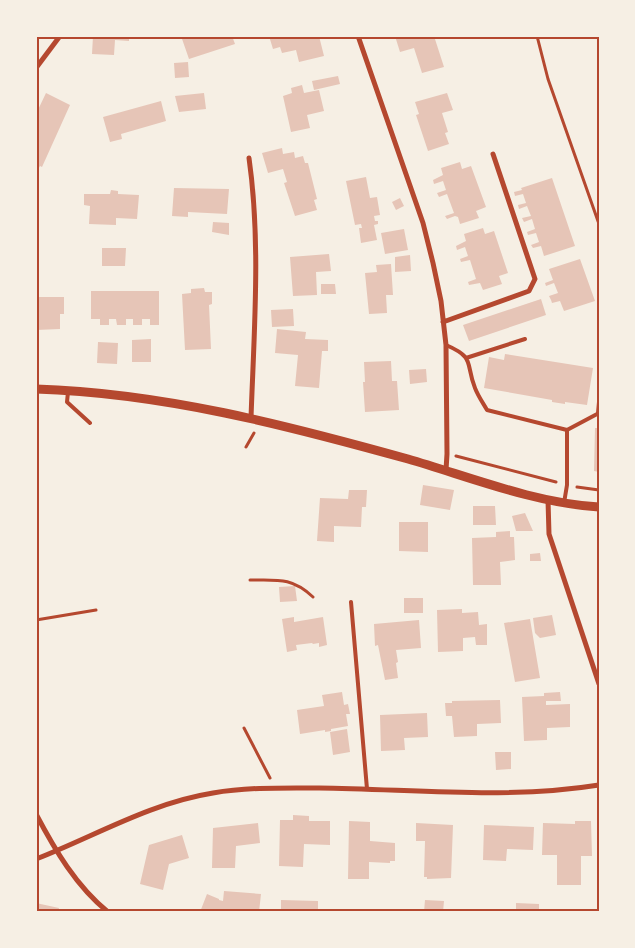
<svg xmlns="http://www.w3.org/2000/svg" width="635" height="948" viewBox="0 0 635 948" font-family="'Archivo Narrow',sans-serif">
<style>
.building{fill:#e6c5b7}
.lines{fill:none;stroke-linecap:round;stroke-linejoin:round}
.path{stroke:#b5482f;stroke-width:3}
.service{stroke:#b5482f;stroke-width:4}
.minor{stroke:#b5482f;stroke-width:5}
.tertiary{stroke:#b5482f;stroke-width:9}
.neatline{fill:none;stroke:#b5482f;stroke-width:2}
</style>
<rect width="100%" height="100%" fill="#f6efe4"/>
<path class="building" d="M93,36H129V41L115,40L114,55L92,54Z
M181,36H232L235,44L189,59Z
M269,36H319L324,56L299,62L296,50L282,53L280,47L273,49Z
M395,36H434L444,67L422,73L414,48L400,52Z
M188,62L189,77L175,78L174,63Z
M338,76L340,84L314,90L312,81Z
M302,85L304,93L319,90L324,111L307,115L310,128L291,132L283,96L292,93L291,88Z
M46,93L70,105L42,167L40,166L36,173V121L38,116L36,114Z
M204,93L206,109L179,112L175,96Z
M447,93L453,110L442,113L448,132L445,133L449,144L428,151L416,115L419,114L415,102Z
M161,101L166,121L121,134L122,139L110,142L103,117Z
M282,148L283,154L294,152L295,158L303,156L305,163H308L317,199L314,200L317,210L295,216L284,183L287,182L283,169L268,173L262,153Z
M460,162L462,169L471,166L486,207L476,211L479,218L460,224L458,217L455,216L447,219L445,216L454,213L447,194L439,197L437,193L446,190L443,181L434,184L433,180L443,175L441,168Z
M366,177L370,198L377,197L380,215L374,216L375,221H378V224L374,225L377,240L361,243L359,228H362L361,224L355,225L346,181Z
M552,178L575,246L544,256L541,246L533,248L531,245L539,242L536,233L528,235L527,232L535,229L532,219L524,222L522,218L531,216L527,206L519,209L518,205L526,203L523,194L515,196L514,192L522,190L521,188Z
M174,188L229,189L227,214L188,212V217L172,216Z
M111,190L118,191V194L139,195L137,219L116,218V225L89,224L90,206L84,205V194H110Z
M400,198L404,206L396,210L392,202Z
M213,222L229,223V235L212,232Z
M483,228L485,234L494,231L508,273L499,276L502,284L483,290L480,283L469,285L468,282L476,279L470,260L461,262L460,259L468,256L465,247L457,250L456,246L466,241L464,234Z
M404,229L408,250L385,254L381,233Z
M102,248H126L125,266H102Z
M329,254L331,271L316,272L317,295L293,296L290,257Z
M410,255L411,271L395,272V257Z
M580,259L595,301L564,311L560,301L552,303L551,300L549,296L558,293L554,283L546,286L545,283L553,280L549,269Z
M391,264L393,295H386L387,313L369,314L365,273L377,272L376,265Z
M321,284H335L336,294H321Z
M204,288L205,292H212V304L209,305L211,349L185,350L182,294L191,293V289Z
M91,291H159V325H150V319H142V325H133V319H126V325H117L116,319H109V325H100V319H91Z
M36,297H64V314H60V329L36,330Z
M541,299L546,315L469,341L463,325Z
M293,309L294,326L272,327L271,310Z
M277,329L306,332L305,339L328,340V351H322L319,388L295,386L298,355L275,353Z
M151,339V362H132V340Z
M98,342L118,343L117,364L97,363Z
M505,354L593,368L587,405L565,402V404L552,402V400L484,388L489,357L504,360Z
M391,361L392,381H397L399,410L365,412L363,382H365L364,362Z
M426,369L427,382L410,384L409,370Z
M595,428H599V472L594,471Z
M423,485L454,490L450,510L420,505Z
M349,490H367L366,507H362L361,527L334,526V542L317,541L320,498L348,499Z
M473,506H495L496,525H473Z
M525,513L533,531H516L512,516Z
M399,522H428V552L399,551Z
M510,531V537H514L515,560L500,562L501,585H473L472,538L496,537V532Z
M540,553L541,561H530V554Z
M295,586L297,601L280,602L279,587Z
M404,598H423V613H404Z
M462,609V613L478,612L479,625L487,624V645H476L475,637L463,638V651L438,652L437,610Z
M552,615L556,635L540,638L535,633L533,618Z
M294,617V622L323,617L327,645L319,647V643L313,644L312,643L296,645L297,650L287,652L282,619Z
M530,619L540,678L515,682L504,623Z
M419,620L421,648L396,650L398,662L396,663L398,678L385,680L378,645L375,646L374,624Z
M342,692L344,705L348,704L350,714H346L348,726L331,729V731L325,732V730L300,734L297,710L324,706L322,695Z
M560,692L561,701H546V705L570,704V727L547,728V740L524,741L522,697L544,696V693Z
M500,700L501,723L477,724V736L454,737L452,716H446L445,703H452V701Z
M427,713L428,737L404,738L405,750L381,751L380,715Z
M347,729L350,752L333,755L330,732Z
M495,752H511V769L496,770Z
M293,815L309,816V821H330V845L304,844L303,867L279,866L280,820H293Z
M349,821L370,822V841L395,843V861H390V863L369,862V879H348Z
M575,821H591L592,856H581V885H557V855H542L543,823L575,824Z
M258,823L260,843L236,846L235,868H212L213,828Z
M416,823L453,825L451,878L427,879V877H424L425,841H416Z
M484,825L534,827L533,850L507,849L506,861L483,860Z
M182,835L189,858L169,864L163,890L140,884L149,845Z
M224,891L261,894L259,912H200L207,894L219,899V900L223,901Z
M281,900L318,901V912H281Z
M425,900L444,901L443,912H424Z
M36,903L59,908L58,912H36Z
M516,903L539,904V912H516Z"/>
<g class="lines">
<path class="path" d="M537,36L548,79L599,224
M246,447L254,433
M456,456L556,482
M577,487L599,490
M250,580C277,580 292,577 313,597
M36,620L96,610
M244,728L270,778"/>
<path class="service" d="M446,345C476,358 465,363 475,388C478,396 483,403 487,410L567,430V485L564,503
M466,358L525,339
M68,392L67,402L90,423
M598,413L599,402
M567,430L599,413
M351,602L367,789"/>
<path class="minor" d="M358,36L423,223L433,263L441,301L446,345L447,454L446,470
M36,68L60,36
M249,158C261,242 254,332 251,418
M443,322L529,291L535,279L493,154
M548,500L549,534L599,684
M36,814C55,850 76,886 108,912
M36,859C95,836 150,803 213,793C248,787 284,788 319,788C412,789 506,800 599,785"/>
<path class="tertiary" d="M36,389C163,393 286,425 408,459C470,477 534,503 599,507"/>
</g>
<rect width="635" height="948" fill="none" stroke="#f6efe4" stroke-width="75"/>
<rect x="38" y="38" width="560" height="872" class="neatline"/>
</svg>
